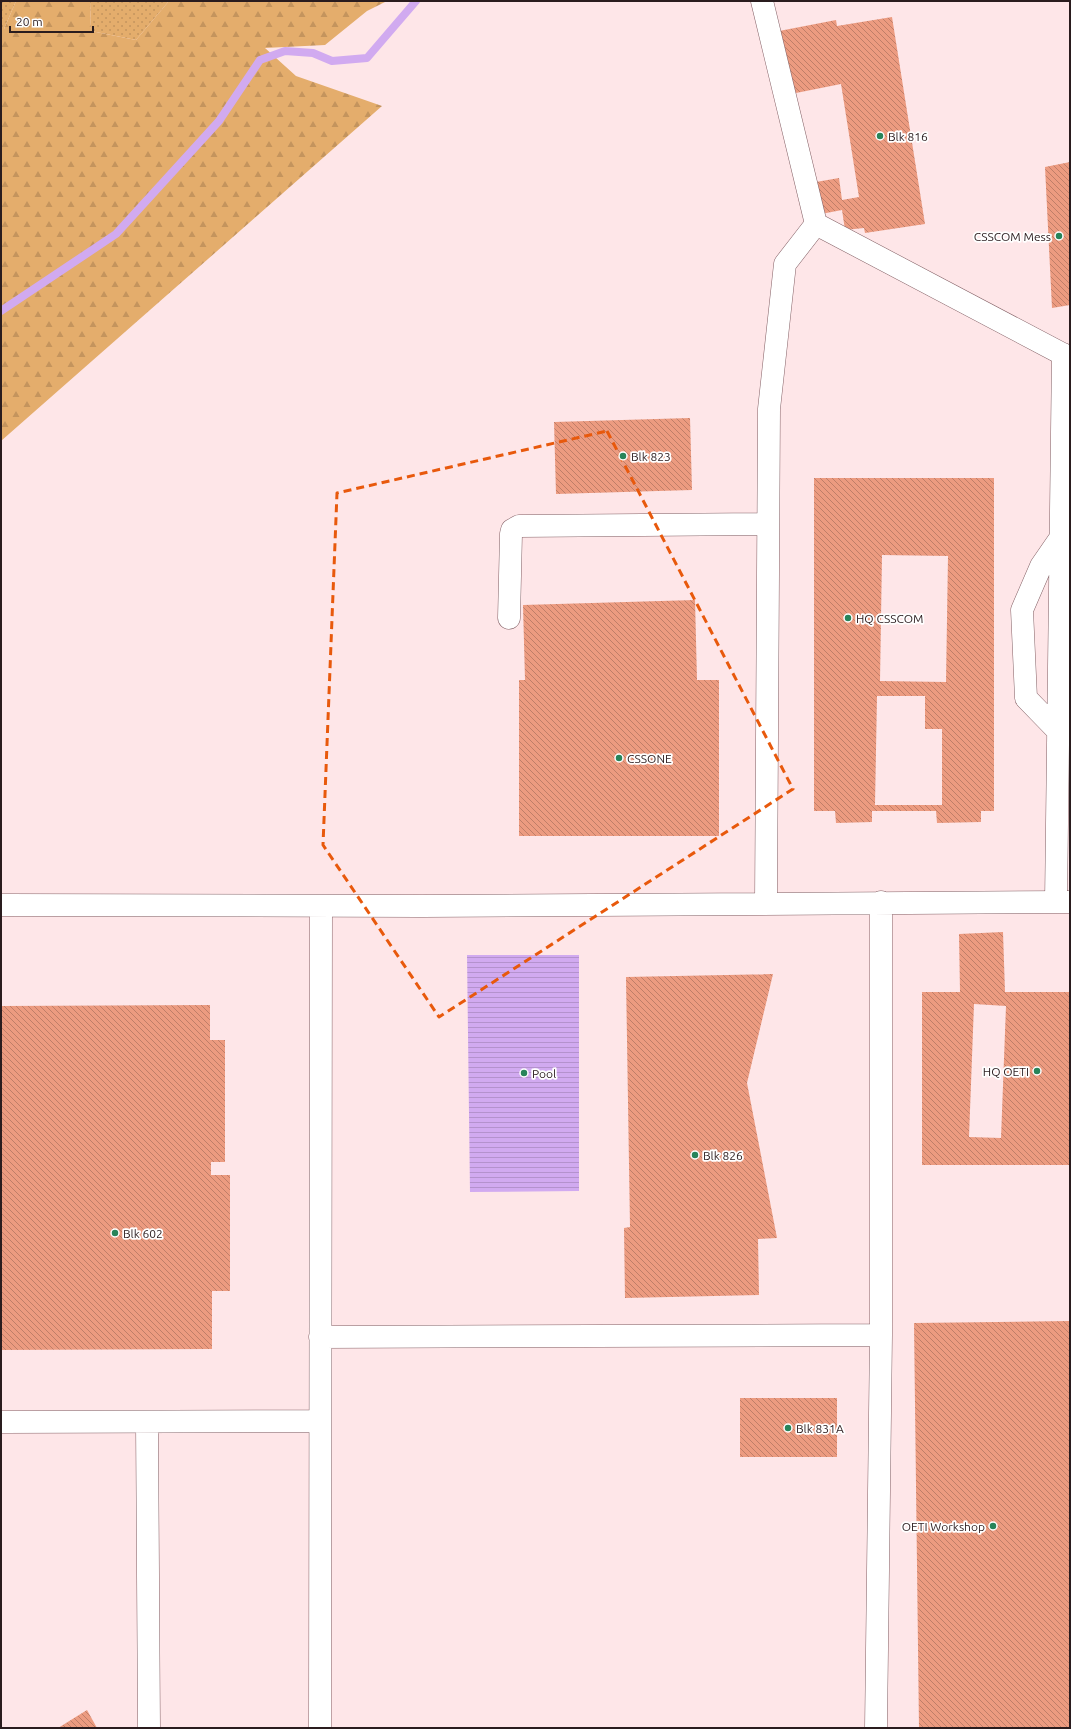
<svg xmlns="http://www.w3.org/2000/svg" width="1071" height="1729" viewBox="0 0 1071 1729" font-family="Ubuntu,sans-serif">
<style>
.grass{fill:url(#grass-dots)}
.forest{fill:url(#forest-firs)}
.water{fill:url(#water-rules)}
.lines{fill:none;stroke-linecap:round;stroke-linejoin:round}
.stream{stroke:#d1aaf0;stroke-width:8}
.building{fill:url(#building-back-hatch);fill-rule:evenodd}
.minor-casing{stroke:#836065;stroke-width:23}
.minor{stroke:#fff;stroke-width:22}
.marked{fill:none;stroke:#e8590c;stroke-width:3;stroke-dasharray:8 5;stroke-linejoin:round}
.poi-dot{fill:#27845a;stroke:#fff;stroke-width:1.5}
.labels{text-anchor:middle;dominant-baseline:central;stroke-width:3.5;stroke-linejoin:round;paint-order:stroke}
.poi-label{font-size:12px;fill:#2a1c1e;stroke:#fff;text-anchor:start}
</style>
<defs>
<pattern id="grass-dots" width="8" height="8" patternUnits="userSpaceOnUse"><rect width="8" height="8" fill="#e4ad6c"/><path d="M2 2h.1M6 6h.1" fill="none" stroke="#c4945d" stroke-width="1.8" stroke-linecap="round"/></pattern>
<pattern id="forest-firs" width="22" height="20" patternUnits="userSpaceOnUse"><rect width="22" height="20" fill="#e4ad6c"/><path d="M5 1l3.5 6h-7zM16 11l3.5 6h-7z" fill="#c4945d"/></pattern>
<pattern id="water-rules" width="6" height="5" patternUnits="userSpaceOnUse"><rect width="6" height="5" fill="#d1aaf0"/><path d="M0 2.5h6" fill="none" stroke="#b492cd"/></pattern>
<pattern id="building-back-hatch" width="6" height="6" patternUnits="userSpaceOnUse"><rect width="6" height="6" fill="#ec9b80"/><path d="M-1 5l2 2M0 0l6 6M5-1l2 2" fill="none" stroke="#bf7e68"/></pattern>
</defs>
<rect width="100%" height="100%" fill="#fee6e8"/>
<path class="grass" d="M1,1H16L4,29H1Z
M90,1H169L136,40L91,31Z"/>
<path class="forest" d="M16,1H90L91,31L136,40L169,1H387L367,11L325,45L265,48L296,76L382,106L1,441V29H4Z"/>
<path class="water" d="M467,955H579V1191L470,1192Z"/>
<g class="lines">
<path class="stream" d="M1,311L116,234L219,121L260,60L285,51L313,53L332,61L367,58L416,1"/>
</g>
<path class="building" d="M892,17L925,224L865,233L864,228L845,230L842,210L821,214L816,182L839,178L842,200L859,197L841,84L786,95L774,32L836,20L837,26Z
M1070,162V305L1052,308L1045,167Z
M690,418L692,490L556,494L554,422Z
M814,478H994V811H981V822L937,823L936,811H872V822L836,823L835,811H814ZM882,555L948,556L946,682L880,681ZM877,696H925V729H942V805H875Z
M695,600L697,680H719V836H519V680H525L523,605Z
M1003,932L1005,992H1070V1165H922V992H960L959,934ZM974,1004L1006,1006L1001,1138L969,1137Z
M773,974L747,1083L777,1238L758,1239L759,1295L625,1298L624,1228L630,1227L626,977Z
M210,1005V1040H225V1162H211V1175H230V1291H212V1349L1,1350V1006Z
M1070,1321V1728H919L914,1323Z
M740,1398H837V1457H740Z
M87,1710L97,1728H58Z"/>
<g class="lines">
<g class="minor-casing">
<path id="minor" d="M762,1L816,224L1070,358
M509,618L511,534L512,530L519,526L768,524
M1059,732L1026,698L1022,610L1041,566L1061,537
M1056,902L1063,354
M766,903L769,409L785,264L816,224
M1,905L422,906L1070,902
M320,1337L881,1335
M1,1422L320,1421
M147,1422L149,1728
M320,1728L321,906
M876,1728L881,1335V902"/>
</g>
<use href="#minor" class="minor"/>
</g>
<path class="marked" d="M607,431L793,789L439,1017L323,845L337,493Z"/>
<g class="poi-dot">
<circle cx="880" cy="136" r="4"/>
<circle cx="1059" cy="236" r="4"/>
<circle cx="623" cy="456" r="4"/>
<circle cx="848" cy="618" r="4"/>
<circle cx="619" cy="758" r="4"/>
<circle cx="1037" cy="1071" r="4"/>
<circle cx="524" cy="1073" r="4"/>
<circle cx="695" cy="1155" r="4"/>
<circle cx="115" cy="1233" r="4"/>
<circle cx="788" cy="1428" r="4"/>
<circle cx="993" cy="1526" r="4"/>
</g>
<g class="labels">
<g class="poi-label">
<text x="888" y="136">Blk 816</text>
<text x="1051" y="236" text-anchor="end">CSSCOM Mess</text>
<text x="631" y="456">Blk 823</text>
<text x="856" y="618">HQ CSSCOM</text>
<text x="627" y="758">CSSONE</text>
<text x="1029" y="1071" text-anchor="end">HQ OETI</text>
<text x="532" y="1073">Pool</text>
<text x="703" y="1155">Blk 826</text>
<text x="123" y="1233">Blk 602</text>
<text x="796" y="1428">Blk 831A</text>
<text x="985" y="1526" text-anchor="end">OETI Workshop</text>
</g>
</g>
<rect width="1071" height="1729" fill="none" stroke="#2a1c1e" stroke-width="4"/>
<path d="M10 26v6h83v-6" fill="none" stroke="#2a1c1e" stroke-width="2"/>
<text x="16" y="26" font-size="12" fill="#2a1c1e" stroke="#ffffff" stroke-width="3" paint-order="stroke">20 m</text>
</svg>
